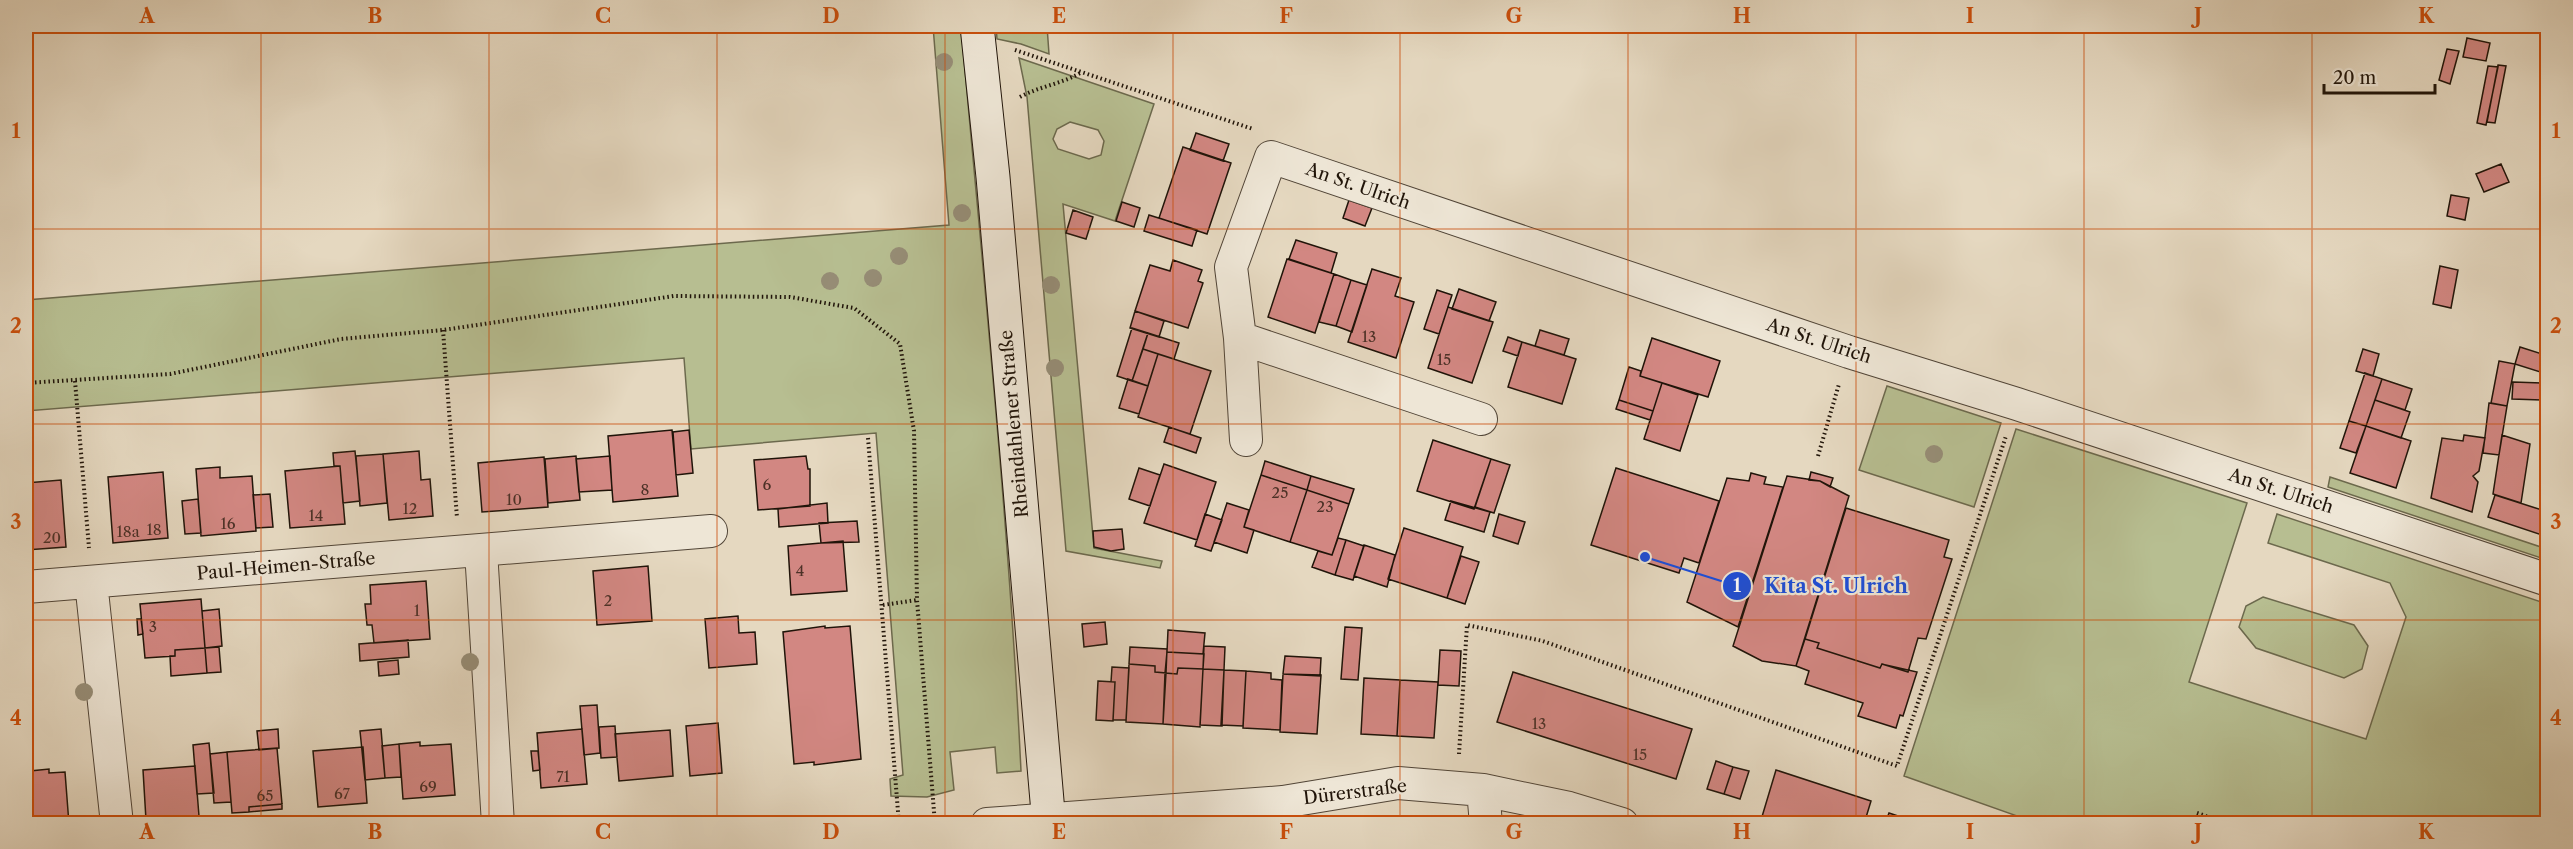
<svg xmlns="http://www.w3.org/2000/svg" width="2573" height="849" viewBox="0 0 2573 849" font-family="'Libre Caslon Text',serif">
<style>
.green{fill:#b7be91;stroke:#6c694d;stroke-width:1.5;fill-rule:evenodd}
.building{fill:#d28782;stroke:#201409;stroke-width:1.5}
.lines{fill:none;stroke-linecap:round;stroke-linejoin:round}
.minor-casing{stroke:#514537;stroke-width:34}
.secondary-casing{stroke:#201409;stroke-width:35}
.path{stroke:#201409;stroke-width:4;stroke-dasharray:1.5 3;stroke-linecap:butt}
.minor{stroke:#eee6d6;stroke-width:32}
.secondary{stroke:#eee6d6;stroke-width:33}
.tree{fill:#968d76}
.grid{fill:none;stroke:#ca4f0c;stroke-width:1.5;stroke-opacity:0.55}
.labels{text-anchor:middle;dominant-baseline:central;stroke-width:4.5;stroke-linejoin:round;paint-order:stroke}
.number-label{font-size:15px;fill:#4c3127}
.street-label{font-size:18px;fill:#201409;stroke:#eee6d6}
.leader{fill:none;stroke:#1d4ed8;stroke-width:2}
.callout-dot{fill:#1d4ed8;stroke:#eee6d6;stroke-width:2}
.mark-label{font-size:18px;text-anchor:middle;font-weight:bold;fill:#fff}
.callout-label{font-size:20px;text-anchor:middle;font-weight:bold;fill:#1d4ed8;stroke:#eee6d6;stroke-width:4.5;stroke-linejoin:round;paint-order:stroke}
.neatline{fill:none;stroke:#ca4f0c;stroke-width:2}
.grid-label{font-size:20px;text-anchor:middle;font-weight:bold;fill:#ca4f0c}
</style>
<rect width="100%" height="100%" fill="#e5d8c0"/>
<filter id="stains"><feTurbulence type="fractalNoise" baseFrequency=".00333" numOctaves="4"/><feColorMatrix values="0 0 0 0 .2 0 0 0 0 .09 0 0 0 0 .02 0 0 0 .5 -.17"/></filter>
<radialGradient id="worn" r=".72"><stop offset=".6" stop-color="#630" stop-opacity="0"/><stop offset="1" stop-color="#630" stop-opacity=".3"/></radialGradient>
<path class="green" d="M933,26H961C983,274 1009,522 1021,771L997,773L995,747L950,752L954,790L927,797L891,796L890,779L903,775L876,433L691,449L684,358L26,411V300L949,225Z
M996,26H1047L1049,54L1021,44L997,39Z
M1019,58L1154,104L1115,221L1063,204L1094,548L1162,561L1160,568L1066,551L1027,97ZM1070,122L1098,130L1104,141L1101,155L1089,159L1058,149L1053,139L1057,129Z
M1887,386L2001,423L1974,507L1859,470Z
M2016,429L2247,503L2189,682L2366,739L2406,617L2390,583L2268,543L2277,514L2547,604L2548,817L2545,823H2037L1904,776Z
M2330,477L2547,549V560L2328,487Z
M2263,597L2354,625L2368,646L2362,669L2344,678L2256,648L2239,627L2246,606Z"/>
<path class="building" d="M2467,38L2490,43L2486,61L2463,57Z
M2447,49L2459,51L2450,84L2439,80Z
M2498,65L2506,66L2495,123L2487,122Z
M2488,66L2498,67L2486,125L2477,123Z
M1196,133L1229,144L1223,161L1190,150Z
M1183,147L1231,163L1207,234L1159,218Z
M2501,164L2509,182L2484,192L2476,174Z
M2451,195L2469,198L2465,220L2447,216Z
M1349,200L1372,208L1365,226L1343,218Z
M1122,202L1140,208L1134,227L1116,221Z
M1073,210L1093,217L1086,239L1066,233Z
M1149,215L1197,230L1192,246L1144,231Z
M1296,240L1337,253L1331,273L1289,259Z
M1287,259L1334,274L1315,333L1268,317Z
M1173,260L1202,270L1198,281L1203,283L1188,328L1135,311L1150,265L1170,271Z
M2440,266L2458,270L2451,308L2433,304Z
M1372,269L1401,278L1395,296L1414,302L1396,358L1348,342Z
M1334,274L1351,280L1336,326L1319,322Z
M1351,280L1367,285L1352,332L1336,326Z
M1459,289L1496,302L1489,321L1452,309Z
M1437,290L1452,295L1439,334L1424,329Z
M1448,307L1493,322L1472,383L1428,368Z
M1135,311L1164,321L1159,337L1130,328Z
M1132,328L1148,333L1132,381L1117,376Z
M1540,330L1569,339L1564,355L1535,346Z
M1148,333L1179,343L1174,359L1143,349Z
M1508,337L1522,342L1518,356L1503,351Z
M1652,338L1720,361L1708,397L1640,376Z
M1522,342L1576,359L1562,404L1508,387Z
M2520,347L2548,356L2547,374L2515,364Z
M1143,349L1158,354L1148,386L1132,381Z
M2363,349L2379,354L2373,376L2356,371Z
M1158,354L1211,371L1190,434L1138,417Z
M2499,361L2515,364L2507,406L2491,403Z
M1629,367L1641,371L1640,376L1662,383L1653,411L1619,400Z
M2365,373L2382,379L2366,426L2349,421Z
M1128,379L1148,386L1139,414L1119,408Z
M2382,379L2412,389L2405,410L2375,400Z
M2513,382L2542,383V400L2512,399Z
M1662,383L1698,395L1680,451L1644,439Z
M1619,400L1653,411L1650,420L1616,409Z
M2375,400L2410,412L2401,438L2366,426Z
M2489,403L2507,406L2499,455L2483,453Z
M2349,421L2366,426L2356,453L2340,448Z
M2366,426L2411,441L2396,488L2350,473Z
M1169,427L1201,438L1196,453L1164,442Z
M672,430L678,496L613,502L608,436Z
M689,430L693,473L676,475L673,432Z
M2464,435L2485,438L2479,471L2473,476L2478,482L2472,512L2431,498L2442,438L2463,441Z
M2502,435L2530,444L2521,503L2493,494Z
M1433,440L1491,459L1474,509L1417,491Z
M355,451L360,501L343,503L340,466H334L333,453Z
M419,451L421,480L430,479L433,516L389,520L383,454Z
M383,454L387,503L360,506L356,456Z
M576,456L580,500L548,503L545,459Z
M610,456L612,490L579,492L576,459Z
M806,456L808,469H810V506L758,510L754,460Z
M544,457L548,507L482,512L478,463Z
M1491,459L1510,465L1494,513L1475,507Z
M1265,461L1311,476L1307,490L1261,475Z
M1164,464L1216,482L1197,540L1144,523Z
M340,466L345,524L290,528L285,471Z
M220,467V478L252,476L256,531L201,536L196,469Z
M1139,468L1160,475L1150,506L1129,499Z
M1616,468L1719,501L1699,563L1684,558L1679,573L1591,545Z
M163,472L168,538L113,543L108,477Z
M1811,472L1833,478L1830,487L1820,481L1809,480Z
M1751,473L1766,477L1764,484L1783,487L1738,627L1687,602L1727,478L1749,481Z
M1261,475L1307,490L1290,542L1244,527Z
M1311,476L1354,489L1349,504L1307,490Z
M1787,476L1820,481L1849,496L1796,666L1762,661L1733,646Z
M61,480L66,547L26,550V483Z
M1307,490L1349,504L1332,555L1290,542Z
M270,494L273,527L256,528L253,495Z
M2495,495L2548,512V537L2488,517Z
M198,499L201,533L185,534L182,501Z
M1451,501L1490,512L1484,532L1445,520Z
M827,503L828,523L779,527L778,509Z
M1227,503L1249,510L1244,527L1254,530L1247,553L1214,542Z
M1846,508L1949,540L1944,557L1952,559L1926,639L1918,638L1908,672L1882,664L1880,668L1817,648L1819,643L1805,639Z
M1205,514L1222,520L1211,551L1195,546Z
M1499,514L1525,522L1518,544L1493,536Z
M857,521L859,542L821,543L819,523Z
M1404,528L1463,547L1447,598L1388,579Z
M1122,529L1124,549L1111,551L1094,547L1093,531Z
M1338,538L1346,540L1335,575L1312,567L1318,551L1332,555Z
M1346,540L1364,546L1353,580L1335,575Z
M843,541L847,591L791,595L788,546Z
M1364,545L1395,555L1387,587L1354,576Z
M1461,556L1479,562L1465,604L1447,598Z
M648,566L652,621L597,625L593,571Z
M426,581L430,639L374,643L372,625H367L365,604H371L370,585Z
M201,599L205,648L175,650V656L145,658L140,604Z
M219,609L222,646L205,648L202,611Z
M738,616L739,633L755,632L757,664L709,668L705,619Z
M137,619H141L143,634L138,635Z
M1105,622L1107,644L1084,647L1082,624Z
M825,626V628L850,626L861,759L814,765V762L794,764L783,632Z
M1345,627L1362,628L1358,680L1341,679Z
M1168,630L1205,633L1203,654L1167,652Z
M1805,639L1819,643L1817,648L1880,668L1882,664L1917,672L1903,716L1900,715L1896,728L1858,716L1863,703L1805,684L1809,671L1796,666Z
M408,640L409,657L360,661L359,644Z
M1204,646L1225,647L1224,670L1203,669Z
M219,647L221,672L207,673L205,648Z
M1130,647L1167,649L1166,673L1155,672V666L1129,664Z
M205,648L207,673L171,676L170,656H175V650Z
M1440,650L1461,651L1459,686L1438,685Z
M1167,652L1204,654L1203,669L1178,668L1177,674L1165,673Z
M1285,656L1321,658L1320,676L1283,674Z
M398,660L399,674L379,676L378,662Z
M1129,664L1155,666V672L1166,673L1163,724L1126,722Z
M1112,667L1129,668L1126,720H1113L1115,682H1111Z
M1178,668L1203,669L1200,727L1163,724L1165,673L1177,674Z
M1203,669L1224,670L1222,726L1200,725Z
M1224,670L1246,671L1243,726L1221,725Z
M1246,671L1271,673V679L1282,680L1280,730L1243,728Z
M1513,672L1692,729L1676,779L1497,722Z
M1283,674L1321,675L1317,734L1280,732Z
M1364,678L1400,680L1397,736L1361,734Z
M1400,680L1438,682L1434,738L1397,736Z
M1098,681L1115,682L1113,721L1096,720Z
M597,705L600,753L584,755L580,706Z
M718,723L722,773L690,776L686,726Z
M615,726L617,757L601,758L599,727Z
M278,729L279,748L259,750L257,731Z
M381,729L385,778L365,780L360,731Z
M582,729L587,784L541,788L537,733Z
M670,730L673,776L619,781L615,734Z
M420,742V746L451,744L455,795L403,799L399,744Z
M209,743L214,793L197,794L193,745Z
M399,744L401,777L385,778L382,746Z
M363,747L367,803L318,807L313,751Z
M277,748L282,804L249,807V812L232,813L227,752Z
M531,751H538L540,770L533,771Z
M227,752L231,802L214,803L210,754Z
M1716,761L1733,767L1724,794L1707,789Z
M195,766L199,816L146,820L143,770Z
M1733,767L1749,771L1740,799L1724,794Z
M49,769V773L65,772L69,824H26V775L30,774V771Z
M1776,770L1871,801L1864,824H1773L1761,820Z
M282,804V809L249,812V807Z
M1889,813L1907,819L1920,824H1885Z"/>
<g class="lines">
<g class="minor-casing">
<path id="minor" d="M1240,338L1481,419
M1246,440L1240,338L1231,267L1271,157L1849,352L2017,404L2548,580
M481,551L498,824
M91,582L117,824
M26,587L711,531
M1483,790L1486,824
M987,824L1283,802L1398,783L1483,790L1569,808L1622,824"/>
</g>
<g class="secondary-casing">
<path id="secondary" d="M977,26L993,177L1049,824"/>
</g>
<path class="path" d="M1015,50L1253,129
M1020,97C1040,86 1062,84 1082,72
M443,330L457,518
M75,381L89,548
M26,383L170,374L341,339L443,330L674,296L790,297L854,308L900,344L914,431L917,600L935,824
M868,438L899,824
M1818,456L1839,384
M883,605L917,600
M1459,754L1467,625L1543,641L1897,766L2006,436
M2197,813L2228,824"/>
<use href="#minor" class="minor"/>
<use href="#secondary" class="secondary"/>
</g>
<g class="tree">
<circle cx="944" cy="62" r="9"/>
<circle cx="962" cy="213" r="9"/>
<circle cx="899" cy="256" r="9"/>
<circle cx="873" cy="278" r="9"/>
<circle cx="830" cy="281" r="9"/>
<circle cx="1051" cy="285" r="9"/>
<circle cx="1055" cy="368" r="9"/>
<circle cx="1934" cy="454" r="9"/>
<circle cx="470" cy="662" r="9"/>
<circle cx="84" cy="692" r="9"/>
</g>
<path class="grid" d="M261,26V824M489,26V824M717,26V824M945,26V824M1173,26V824M1400,26V824M1628,26V824M1856,26V824M2084,26V824M2312,26V824M26,229H2548M26,424H2548M26,620H2548"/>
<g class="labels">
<g class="number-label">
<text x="1369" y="336">13</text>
<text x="1444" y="359">15</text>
<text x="767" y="484">6</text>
<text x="645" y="489">8</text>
<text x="1280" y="492">25</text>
<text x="514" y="499">10</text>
<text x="1325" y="506">23</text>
<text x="410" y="508">12</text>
<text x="316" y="515">14</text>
<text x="228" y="523">16</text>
<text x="154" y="529">18</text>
<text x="128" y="531">18a</text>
<text x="52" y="537">20</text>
<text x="800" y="570">4</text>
<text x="608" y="600">2</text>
<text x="417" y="610">1</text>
<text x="153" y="626">3</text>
<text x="1539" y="723">13</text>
<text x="1640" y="754">15</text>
<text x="563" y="776">71</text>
<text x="428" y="786">69</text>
<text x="342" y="793">67</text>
<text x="265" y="795">65</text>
</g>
<g class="street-label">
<text transform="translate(1358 186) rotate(19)">An St. Ulrich</text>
<text transform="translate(1819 341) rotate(18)">An St. Ulrich</text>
<text transform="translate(1014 424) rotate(-95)">Rheindahlener Straße</text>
<text transform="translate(2281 491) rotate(18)">An St. Ulrich</text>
<text transform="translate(286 566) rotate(-5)">Paul-Heimen-Straße</text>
<text transform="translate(1355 792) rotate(-7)">Dürerstraße</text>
</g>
</g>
<path class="leader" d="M1645 557L1737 586"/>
<g class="callout-dot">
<circle cx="1645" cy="557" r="6"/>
<circle cx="1737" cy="586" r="15"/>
</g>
<g class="mark-label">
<text x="1737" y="592">1</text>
</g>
<g class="callout-label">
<text x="1836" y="593">Kita St. Ulrich</text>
</g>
<rect width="2573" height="849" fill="none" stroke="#e5d8c0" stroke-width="66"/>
<path d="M2324 84v9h111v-9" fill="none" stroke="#201409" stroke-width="3"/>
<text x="2333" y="84" font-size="18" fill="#201409" stroke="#eee6d6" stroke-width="4.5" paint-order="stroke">20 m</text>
<rect x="33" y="33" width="2507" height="783" class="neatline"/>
<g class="grid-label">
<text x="147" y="23">A</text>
<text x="375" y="23">B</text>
<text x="603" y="23">C</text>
<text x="831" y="23">D</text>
<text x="1059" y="23">E</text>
<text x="1286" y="23">F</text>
<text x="1514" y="23">G</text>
<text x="1742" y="23">H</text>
<text x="1970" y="23">I</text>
<text x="2198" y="23">J</text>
<text x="2426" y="23">K</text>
<text x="16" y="138">1</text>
<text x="2556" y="138">1</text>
<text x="16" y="333">2</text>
<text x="2556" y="333">2</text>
<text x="16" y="529">3</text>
<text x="2556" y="529">3</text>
<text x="16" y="725">4</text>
<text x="2556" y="725">4</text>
<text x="147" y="839">A</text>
<text x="375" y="839">B</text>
<text x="603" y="839">C</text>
<text x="831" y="839">D</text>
<text x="1059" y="839">E</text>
<text x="1286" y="839">F</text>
<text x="1514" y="839">G</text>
<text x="1742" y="839">H</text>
<text x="1970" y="839">I</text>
<text x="2198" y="839">J</text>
<text x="2426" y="839">K</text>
</g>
<rect width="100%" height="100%" filter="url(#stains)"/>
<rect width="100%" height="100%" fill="url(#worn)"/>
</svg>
